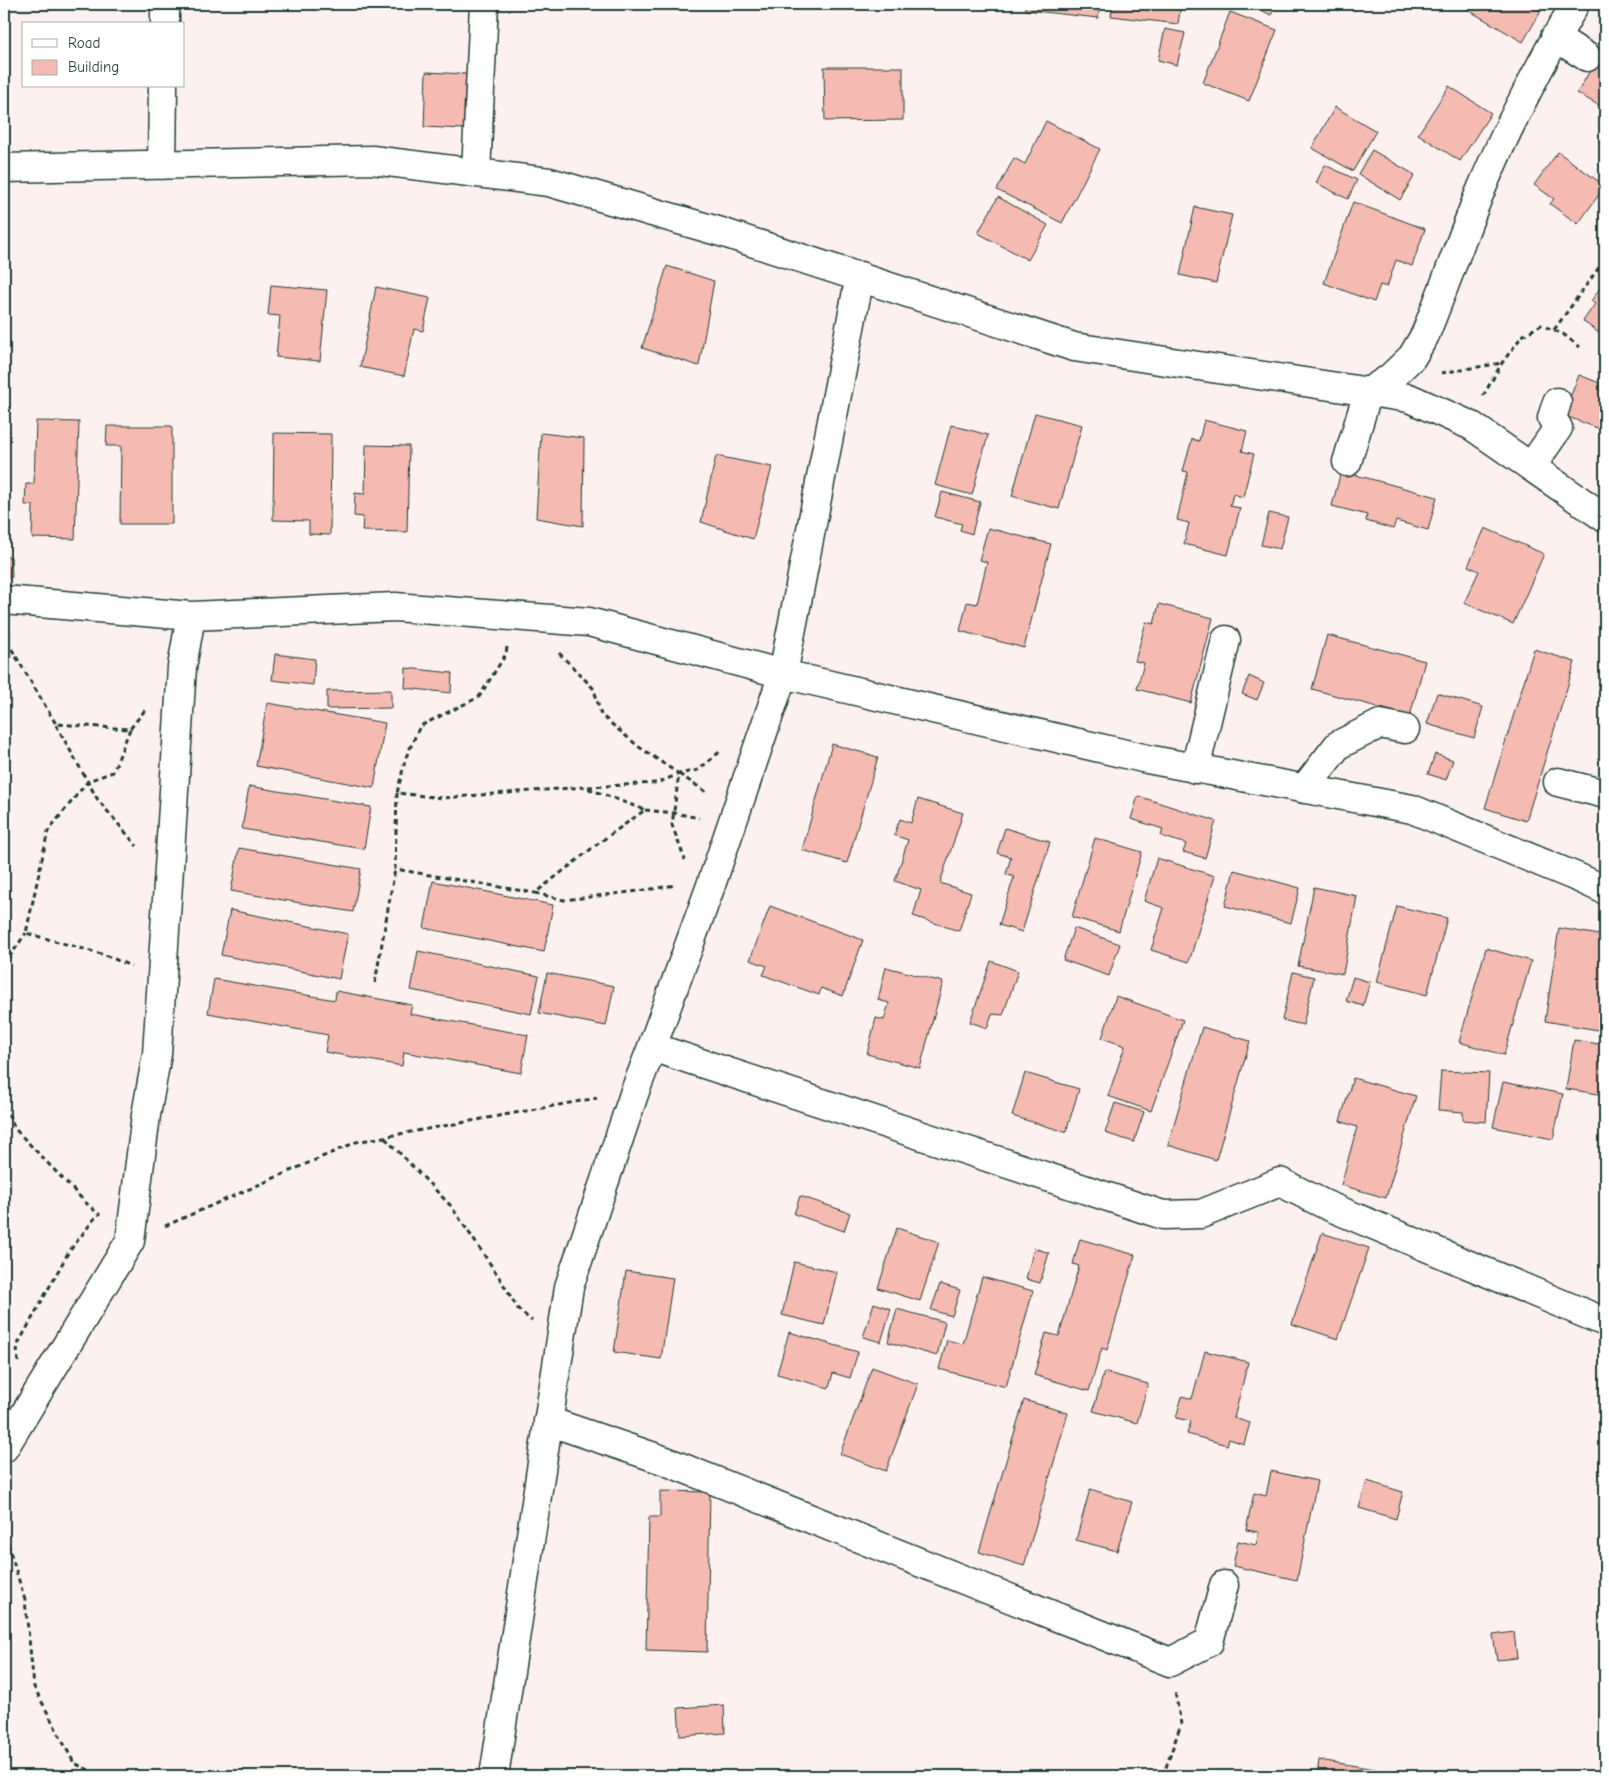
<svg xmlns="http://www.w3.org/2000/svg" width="1609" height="1780" viewBox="0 0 1609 1780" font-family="'Comic Neue',sans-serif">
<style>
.building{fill:#f5bab1;stroke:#1f3d34}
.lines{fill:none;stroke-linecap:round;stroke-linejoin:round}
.minor-casing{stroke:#1f3d34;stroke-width:31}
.path{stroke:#1f3d34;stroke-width:3;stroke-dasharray:5 4;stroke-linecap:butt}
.minor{stroke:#fff;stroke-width:28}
</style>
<rect width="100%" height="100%" fill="#fdf1ef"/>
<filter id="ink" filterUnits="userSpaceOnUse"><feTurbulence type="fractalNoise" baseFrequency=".02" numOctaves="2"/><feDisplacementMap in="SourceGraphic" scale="10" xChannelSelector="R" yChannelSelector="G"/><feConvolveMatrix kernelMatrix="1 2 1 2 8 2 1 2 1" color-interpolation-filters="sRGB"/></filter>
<g filter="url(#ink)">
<path class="building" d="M1025,4H1100L1098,18L1025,10Z
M1113,4H1181L1178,24L1111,16Z
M1248,4H1277L1271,15Z
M1458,4H1528L1541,11L1523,42Z
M1230,12L1277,30L1249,101L1203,83Z
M1165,29L1185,33L1177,65L1158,60Z
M1605,45V109L1577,93Z
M824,67H903V120L825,121Z
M426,72L466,74L464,129L424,127Z
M1449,86L1491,113L1460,161L1418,134Z
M1335,107L1376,131L1353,171L1312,148Z
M1046,121L1100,149L1062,223L997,190L1014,158L1025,164Z
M1372,150L1415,175L1400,200L1358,174Z
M1558,152L1605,186L1578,224L1550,204L1554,199L1534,185Z
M1325,165L1357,180L1348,199L1316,183Z
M998,197L1048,225L1028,260L978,233Z
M1353,202L1425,229L1412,266L1396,260L1387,287L1380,285L1374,302L1324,283Z
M1195,207L1232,215L1216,283L1180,275Z
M4,236H8L7,318H4Z
M667,266L714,281L699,366L642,348Z
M1605,281V335L1604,337L1583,321L1595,304L1591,301Z
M271,285L327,290L320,361L276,357L280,316L268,315Z
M376,287L430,298L423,331L414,329L404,376L360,367Z
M1579,375L1605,385V407L1597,428L1563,415Z
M1035,413L1082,425L1059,509L1012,496Z
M1204,420L1247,431L1242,451L1254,454L1243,497L1233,494L1230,506L1240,508L1228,555L1184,544L1189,523L1177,520L1188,472L1183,471L1192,439L1199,441Z
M36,421L79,422L75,539L32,538L33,505H25L26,484H34Z
M951,425L988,435L972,495L935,485Z
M107,426H172V524H120L121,446H106Z
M274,433L331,434L330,535L309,534V521L273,520Z
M541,433L584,438L583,526L536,518Z
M366,445L409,446L407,532L362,531L363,517L354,516L355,493L365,494Z
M716,456L772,467L753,539L701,522Z
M1341,471L1437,497L1428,530L1396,521L1393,529L1366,521L1367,515L1332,506Z
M942,492L980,502L972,534L960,530L962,524L935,517Z
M1269,513L1288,517L1280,549L1261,545Z
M988,528L1051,544L1024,648L960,631L967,602L977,604L987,562L979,560Z
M1485,528L1544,554L1513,624L1464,603L1479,571L1468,566Z
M4,557H11L12,577L4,578Z
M1159,604L1213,618L1191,703L1137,689L1144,663L1135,661L1146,622L1154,624Z
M1327,635L1425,661L1410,716L1312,689Z
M1534,649L1575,662L1526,821L1485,808Z
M275,654L315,659L313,685L272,680Z
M406,668L452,673L451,693L405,688Z
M1249,676L1264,683L1257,700L1242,694Z
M391,690V708L327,709V691Z
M1437,693L1483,707L1474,738L1427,724Z
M267,703L385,723L374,788L256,766Z
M832,744L878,757L847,863L802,850Z
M1435,754L1453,760L1446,780L1428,774Z
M249,786L371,807L364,849L242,829Z
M1138,796L1216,821L1205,858L1183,852L1186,844L1161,836L1163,829L1131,819Z
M918,799L963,813L940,883L971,893L959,931L913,916L921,890L895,881L908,840L894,835L900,819L911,823Z
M1005,828L1050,842L1022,932L999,925L1014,877L1006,874L1011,857L997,853Z
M1095,838L1142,852L1119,931L1072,917Z
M239,848L361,869L353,912L231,891Z
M1157,858L1215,876L1189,962L1151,950L1164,908L1144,901Z
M1234,870L1300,888L1291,923L1225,906Z
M433,881L553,905L544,952L424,928Z
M1314,887L1357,896L1343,974L1298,966Z
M770,906L863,940L843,996L821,988L819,995L763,975L767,966L750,960Z
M1397,906L1447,918L1427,995L1377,982Z
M230,910L348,934L339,979L221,955Z
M1074,928L1120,944L1109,976L1063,960Z
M1559,928L1605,936V983L1598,1030L1545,1021Z
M1486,948L1531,961L1504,1055L1459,1042Z
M418,951L539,976L531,1014L411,990Z
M991,961L1018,971L1003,1015L992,1014L987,1028L970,1022Z
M886,967L943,982L920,1068L867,1054L876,1018L884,1020L889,1003L878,1000Z
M1293,972L1314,977L1303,1025L1282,1020Z
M547,973L614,986L606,1026L539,1013Z
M1353,977L1370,982L1363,1006L1346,1001Z
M214,979L335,1000L336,991L412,1005L410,1014L528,1035L521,1073L404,1052L402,1066L325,1052L328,1035L208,1013Z
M1116,996L1183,1020L1151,1111L1108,1096L1125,1046L1102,1038Z
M1202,1027L1250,1041L1216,1160L1168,1145Z
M1574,1040L1605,1045V1095L1566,1089Z
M1441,1071L1489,1073L1486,1122L1463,1120V1112L1438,1110Z
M1025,1073L1079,1089L1066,1132L1012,1116Z
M1353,1078L1416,1096L1386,1198L1341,1185L1357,1127L1340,1121Z
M1503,1082L1563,1094L1553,1139L1493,1127Z
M1115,1103L1144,1112L1134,1142L1105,1133Z
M800,1196L850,1213L844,1231L794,1214Z
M897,1228L939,1242L920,1301L878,1288Z
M1322,1233L1369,1248L1338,1339L1292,1324Z
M1080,1239L1135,1255L1107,1350L1102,1348L1089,1391L1034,1375L1046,1333L1059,1336L1079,1266L1073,1264Z
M1034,1248L1049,1253L1040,1283L1026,1279Z
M794,1262L837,1272L824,1325L782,1315Z
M626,1271L673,1278L661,1359L614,1352Z
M982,1277L1033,1291L1006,1387L939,1369L947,1340L963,1344Z
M940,1284L960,1290L952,1316L931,1310Z
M874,1303L891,1309L881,1342L863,1337Z
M897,1309L945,1322L937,1356L888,1342Z
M789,1332L858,1352L850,1378L833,1373L829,1388L777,1374Z
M1205,1351L1248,1362L1234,1418L1250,1423L1244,1444L1229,1439L1227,1445L1187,1434L1191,1421L1176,1418L1182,1396L1192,1399Z
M872,1367L918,1384L886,1471L840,1454Z
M1104,1372L1148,1384L1137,1423L1093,1411Z
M1024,1400L1068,1413L1024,1566L979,1552Z
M1271,1471L1317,1481L1297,1580L1233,1566L1238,1541L1256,1545L1259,1532L1246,1530L1254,1493L1266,1496Z
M1367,1481L1403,1492L1396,1519L1359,1508Z
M1090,1489L1132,1502L1117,1551L1076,1540Z
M660,1491L710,1492L707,1652L646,1650L649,1517H660Z
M1514,1632L1517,1658L1497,1660L1493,1635Z
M724,1705L725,1733L680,1736L678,1708Z
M1319,1760L1419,1776H1317Z"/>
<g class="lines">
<g class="minor-casing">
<path id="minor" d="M165,24V4
M1555,37L1587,57
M162,165L163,86
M4,168L372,160L549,182L721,232L1074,347L1409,398L1472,426L1605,518
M476,173L484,4
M1347,462L1368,392L1390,378L1412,357L1425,335C1443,290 1460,243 1478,197C1505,131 1539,66 1575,4
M1531,467L1558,428L1552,418L1557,402
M4,600L191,616L395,607L589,622L783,674L1147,759L1412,809L1579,878L1605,890
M1195,769L1226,640
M1558,782L1605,794
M1304,789L1338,745L1380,724L1405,729
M652,1047L1163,1215L1201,1214L1280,1182L1326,1205L1605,1322
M548,1421L663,1460L1170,1662L1209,1642L1224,1585
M4,1448L130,1241L146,1115L157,1054L182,667L191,616
M494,1776L569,1287L635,1091L652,1047L710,888L783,674L860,276"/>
</g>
<path class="path" d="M1554,330L1605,259
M1441,373L1502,363
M1483,396L1502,363L1522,336L1541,325L1563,334L1580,347
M9,632L8,643L56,724L130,729L145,710
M507,647L506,654L479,697L420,726L406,757L397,793L442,798L584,787L645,810L600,842L535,893L564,900L639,891L676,885
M559,653L594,689L601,715L639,747L679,774L672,825L685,860
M56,725L98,800L137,846
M130,729L113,772L88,781L48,831L26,933L105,955L131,966
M679,774L708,793
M588,787L657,783L679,774L698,770L722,750
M397,793L395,869L535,893
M645,810L674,813L699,818
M4,965L26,933
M375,983L395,869
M4,1106L15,1129L86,1203L100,1215
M385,1138L451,1206L499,1277L518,1309L532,1321
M165,1226L356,1142L597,1098
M18,1362L17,1346L68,1253L98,1214
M4,1536L9,1548L25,1600L34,1687L74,1763L102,1776
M1163,1776L1181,1724L1175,1692"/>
<use href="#minor" class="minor"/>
</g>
</g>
<rect width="1609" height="1780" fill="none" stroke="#fff" stroke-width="20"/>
<rect x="10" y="10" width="1589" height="1760" fill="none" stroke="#1f3d34" stroke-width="2" filter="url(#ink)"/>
<rect x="22" y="22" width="162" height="65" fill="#ffffff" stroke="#a5b1ae"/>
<rect x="32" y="39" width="25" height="8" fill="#ffffff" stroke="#a5b1ae"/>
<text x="68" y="48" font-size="15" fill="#1f3d34">Road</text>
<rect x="32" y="60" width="25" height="15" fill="#f5bab1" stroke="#a5b1ae"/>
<text x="68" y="72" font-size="15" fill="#1f3d34">Building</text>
</svg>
